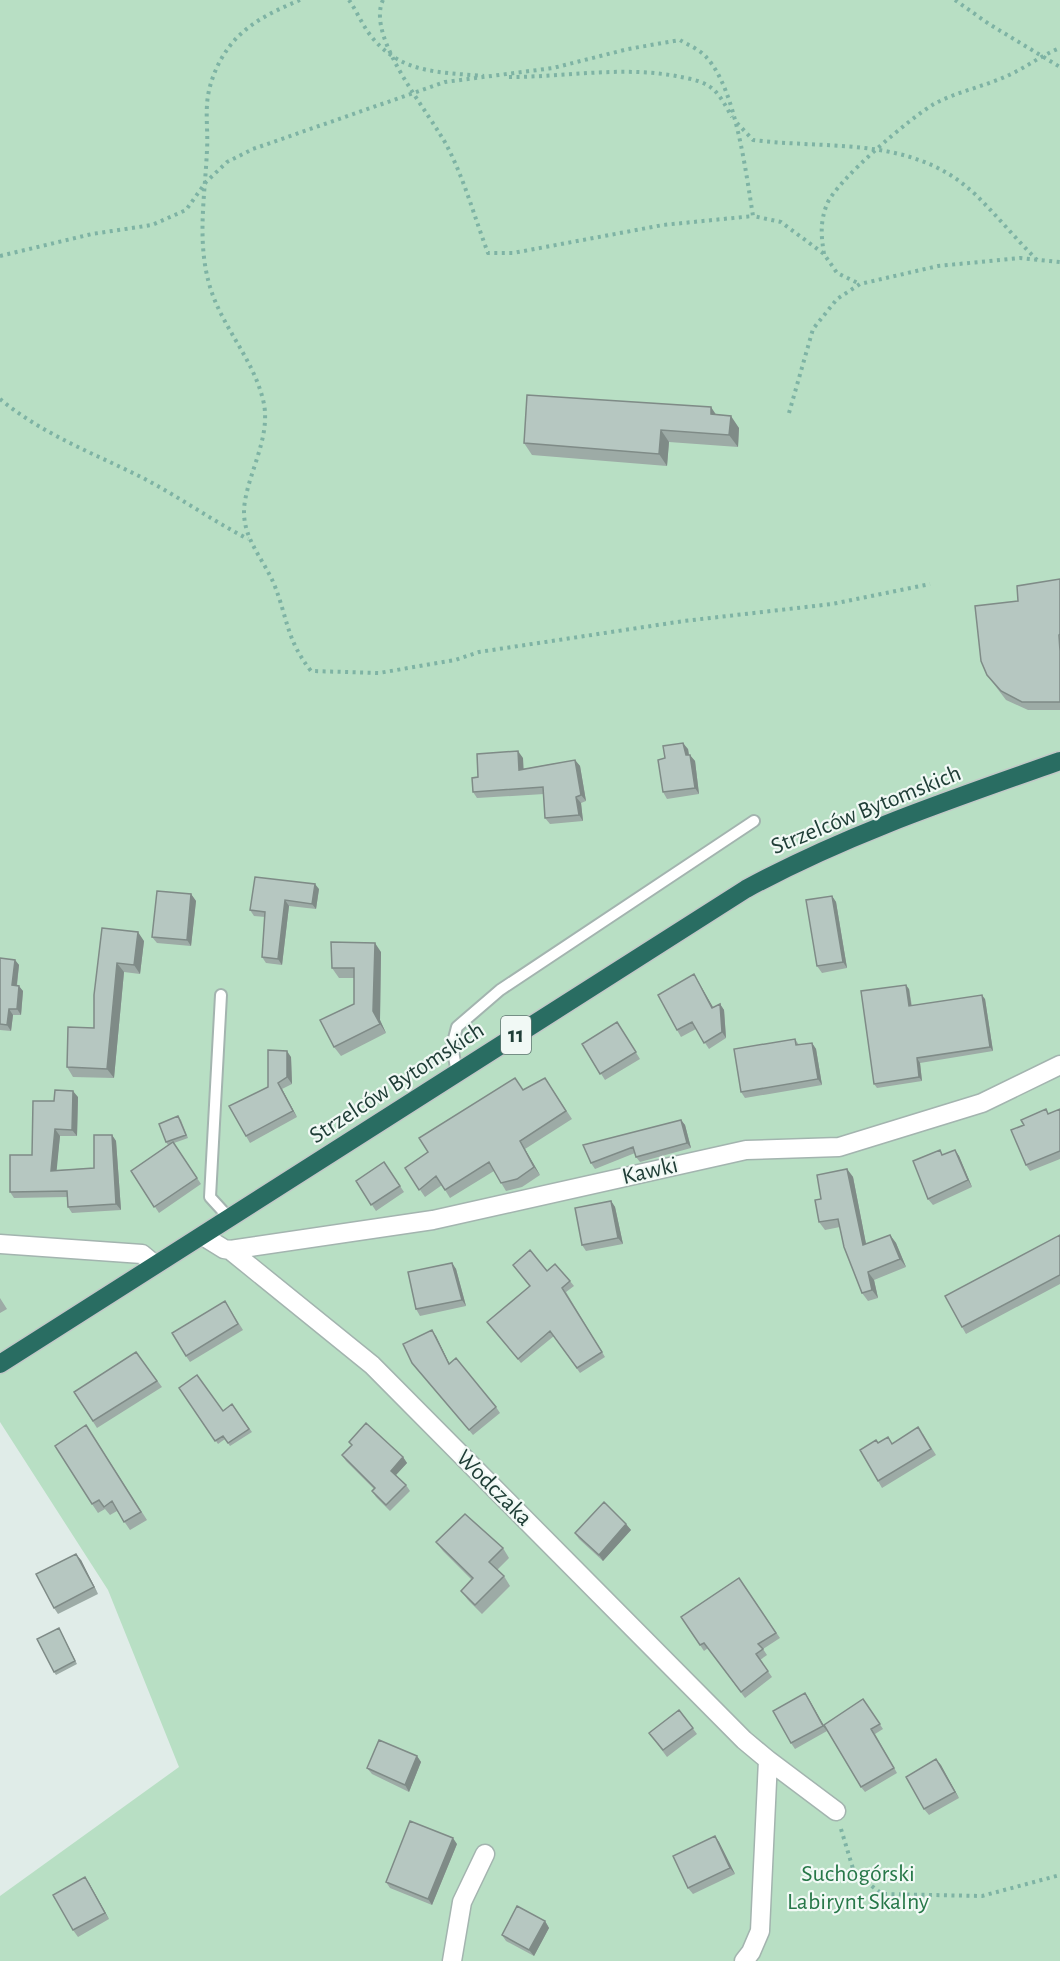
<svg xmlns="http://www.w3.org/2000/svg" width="1060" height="1961" viewBox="0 0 1060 1961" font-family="'Alegreya Sans',sans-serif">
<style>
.green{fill:#b8dfc4}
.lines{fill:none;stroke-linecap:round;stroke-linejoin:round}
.lane-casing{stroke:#a3b4af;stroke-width:14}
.street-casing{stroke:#a3b4af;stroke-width:21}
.highway-casing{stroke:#c1c9c7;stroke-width:21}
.path{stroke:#7eb3a4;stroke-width:4;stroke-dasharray:3 4.5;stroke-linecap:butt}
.lane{stroke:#fff;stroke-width:10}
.street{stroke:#fff;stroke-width:18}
.highway{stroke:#296d62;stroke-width:18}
.wall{fill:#9daba6}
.shaded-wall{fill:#7f8b87}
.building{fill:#b6c7c1;stroke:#7f8b87;stroke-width:1.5}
.labels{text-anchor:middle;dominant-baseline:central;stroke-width:4.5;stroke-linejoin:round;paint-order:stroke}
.shield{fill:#f1f9f5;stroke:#5f7670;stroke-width:1.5}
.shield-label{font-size:22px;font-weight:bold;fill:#203e37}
.street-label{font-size:24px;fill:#203e37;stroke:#f1f9f5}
.park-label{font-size:24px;fill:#277849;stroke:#f1f9f5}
</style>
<rect width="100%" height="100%" fill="#e0ece8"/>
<path class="green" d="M0,0H1060V1961H0V1896L179,1767L108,1590L0,1422Z"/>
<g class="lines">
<g class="lane-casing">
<path id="lane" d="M221,995L210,1197L230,1219
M457,1073L452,1046L457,1027L500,990L754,821"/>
</g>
<g class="street-casing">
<path id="street" d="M203,1236L224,1249L230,1250L372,1365L744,1740L768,1760L760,1931L751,1952L744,1961
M0,1244L142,1254L154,1264
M230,1250L433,1220L746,1150L839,1147L982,1103L1060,1065
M768,1760L836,1811
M452,1961L462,1902L485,1854"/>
</g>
<g class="highway-casing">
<path id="highway" d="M0,1364L746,889C847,834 952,799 1060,761"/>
</g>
<path class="path" d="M300,0C274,11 247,23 229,47C217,63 208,85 207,105C206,120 208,135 207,150C205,197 196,244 211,290C224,330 255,361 264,404C270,437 250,470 245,501C239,535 262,556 274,584C288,619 286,639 311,671L379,673L455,660L479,652L684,621L832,604L930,584
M349,0C356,10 361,22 368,32C398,74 438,72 484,76
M383,0C365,38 431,114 448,148C465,181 475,219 488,253H513L663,225L753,216
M955,0L989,24L1060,67
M509,77C566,77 620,66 676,76C686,78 699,80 707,85C719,91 726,107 732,117
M737,123L753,140C833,150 914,135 977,196C998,217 1016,239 1037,260
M824,254C821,235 820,222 827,204C837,180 910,118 934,104C958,91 987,86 1011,74C1028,66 1042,55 1060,48
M0,256L92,234L152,225L186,210L206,182L227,162L253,149L445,82L553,68L628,49L680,40C688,45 701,50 707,58C736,90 746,173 753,216L781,222L824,254L837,273L860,284
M0,399C42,434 93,453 141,477C178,496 211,520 248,539
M789,413L813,329L837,299L860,284L938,266L1020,258L1060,262
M841,1829L854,1872L882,1894L982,1896L1060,1875"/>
<use href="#lane" class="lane"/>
<use href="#street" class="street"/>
<use href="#highway" class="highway"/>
</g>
<path class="wall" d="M716,415L739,428L738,447L669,442L667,466L532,455L524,443Z
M1060,579V710H1028L1006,700L987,675Z
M688,749L689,755L695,761L699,794L667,799L663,792L665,758Z
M523,758V769L575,760L580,766L586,801L581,803L583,821L550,824L545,818L544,794L477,798L473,792L478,777Z
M319,889L316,909L289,906L282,965L266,963L262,957L265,917L254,916L250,910Z
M191,894L196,901L191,946L157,943L152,937Z
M832,896L836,902L847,968L822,973L817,966Z
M102,928L144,941L140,974L124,972L114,1078L73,1077L67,1067L94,1028Z
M381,952L380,1020L386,1033L341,1056L334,1047L354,1004V978H339L332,968Z
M0,958L15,960L19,965L17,986L23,991L21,1015H13L11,1031L0,1030Z
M698,981L713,1008L720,1004L724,1010L726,1038L709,1049L696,1029L681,1037L677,1030Z
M909,989L912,1006L985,999L993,1051L920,1063L922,1081L877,1088L874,1084Z
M617,1022L640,1059L605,1080L582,1044Z
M795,1039L799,1045L812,1043L816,1049L822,1085L745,1098L741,1092Z
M291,1057L292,1084L282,1089L297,1117L250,1143L246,1136Z
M545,1078L572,1119L525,1149L540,1175L522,1187L506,1191L494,1171L450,1198L442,1185L425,1197L405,1168L523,1090Z
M78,1097L77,1136H60L56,1170L94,1168L112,1135L116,1141L121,1210L72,1213L68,1207L67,1197L14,1198L10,1192L32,1155L54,1101Z
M1060,1109V1159L1030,1171L1026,1165L1024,1125Z
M178,1116L181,1120L188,1138L174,1143L201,1184L159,1213L131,1171L168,1145L166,1142Z
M681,1120L685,1125L691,1148L640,1162L636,1157L635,1153L595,1169L591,1163Z
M955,1150L959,1156L972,1187L933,1205L928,1199Z
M384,1162L404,1192L376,1211L356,1181Z
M847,1169L853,1177L866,1244L890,1235L896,1243L906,1267L874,1280L878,1298L868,1301L862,1293L840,1227L825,1230L819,1222L821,1199Z
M611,1201L615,1207L623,1244L586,1251L582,1245Z
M1060,1235V1284L966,1334L962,1327Z
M452,1263L456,1269L466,1306L420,1316L416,1309Z
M513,1265L547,1271L570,1281L574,1286L566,1292L605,1357L580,1373L554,1336L521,1363L487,1322L530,1286Z
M0,1298L7,1309L0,1313Z
M225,1301L243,1330L190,1362L186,1356Z
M436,1336L449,1363L496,1407L500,1413L473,1435L412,1363Z
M136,1352L162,1387L97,1428L74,1392Z
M179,1388L223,1411L232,1404L252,1432L230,1446L225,1439L218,1444Z
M92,1434L147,1520L130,1530L117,1511L110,1515L105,1509L98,1513L92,1504Z
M923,1434L936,1455L882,1488L878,1481V1443L892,1444Z
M342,1455L403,1457L407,1463L396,1475L406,1485L410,1491L390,1511L376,1497L372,1491L374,1489L346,1461Z
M626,1524L631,1530L603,1561L579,1539L575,1533Z
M436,1542L503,1548L509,1558L497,1570L504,1576L510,1586L482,1614L468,1600L461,1591L472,1580L443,1551Z
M81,1560L98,1594L58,1614L54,1608Z
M739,1578L780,1638L763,1649L767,1655L760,1660L772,1677L745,1698L708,1648L704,1651L681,1617Z
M61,1632L77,1664L56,1675L54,1672Z
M805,1693L827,1731L795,1749L791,1743Z
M863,1699L883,1729L875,1734L897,1773L865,1792L861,1787Z
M679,1710L697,1734L667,1757L649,1733Z
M417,1756L421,1762L409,1792L372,1774L367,1768Z
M936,1759L959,1798L929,1815L924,1809Z
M715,1836L719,1842L735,1874L693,1894L688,1888Z
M457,1844L432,1905L390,1888L386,1882Z
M89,1883L109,1919L78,1937L73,1930Z
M545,1921L549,1928L534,1956L506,1941L502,1935Z"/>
<path class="shaded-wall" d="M711,407L719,419L711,414Z
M731,416L739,428L738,447L729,435Z
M661,430L669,442L667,466L659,454Z
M683,743L688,749L690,762L686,755Z
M518,751L523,758L524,776L519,770Z
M690,755L695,761L699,794L695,788Z
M575,760L580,766L586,801L581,795Z
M576,797L581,803L583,821L579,815Z
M315,884L319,889L316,909L312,904Z
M191,894L196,901L191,946L187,940Z
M832,896L836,902L847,968L843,962Z
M285,900L289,906L282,965L278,959Z
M138,932L144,941L140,974L134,965Z
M375,943L381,952L380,1020L386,1033L380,1024L373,1011Z
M15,960L19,965L16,991L12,985Z
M117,963L124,972L114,1078L107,1069Z
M694,974L698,981L717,1014L712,1008Z
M906,985L909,989L912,1011L909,1006Z
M19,986L23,991L21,1015L17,1009Z
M982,995L985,999L993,1051L990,1047Z
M720,1004L724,1010L726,1038L722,1032Z
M9,1009L13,1015L11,1031L7,1025Z
M812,1043L816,1049L822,1085L818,1079Z
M287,1051L291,1057L292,1084L287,1077Z
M917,1058L920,1063L922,1081L919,1077Z
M278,1083L282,1089L297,1117L293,1111Z
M73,1091L78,1097L77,1136L72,1130Z
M681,1120L685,1125L691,1148L687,1143Z
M55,1129L60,1136L56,1177L51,1171Z
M112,1135L116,1141L121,1210L116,1204Z
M520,1141L525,1149L540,1175L534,1167Z
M955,1150L959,1156L972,1187L968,1180Z
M847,1169L853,1177L868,1254L863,1245Z
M611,1201L615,1207L623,1244L618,1238Z
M890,1235L896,1243L906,1267L900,1259Z
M452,1263L456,1269L466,1306L462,1300Z
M868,1272L874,1280L878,1298L872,1290Z
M432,1330L436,1336L452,1369L449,1364Z
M403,1457L407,1463L395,1476L391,1471Z
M626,1524L631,1530L603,1561L599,1555Z
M76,1554L81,1560L98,1594L94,1587Z
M805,1693L809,1699L827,1731L823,1726Z
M417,1756L421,1762L409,1792L405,1785Z
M936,1759L941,1765L959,1798L955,1792Z
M715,1836L719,1842L735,1874L730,1868Z
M453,1838L457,1844L432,1905L428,1899Z
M85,1877L89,1883L109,1919L105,1913Z
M545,1921L549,1928L534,1956L529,1950Z"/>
<path class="building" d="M527,395L711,407V414L731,416L729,435L661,430L659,454L524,443Z
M1060,579V634L1059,635L1060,651V702H1022L1001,691L987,675L981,661L975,606L1018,601L1017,586Z
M683,743L686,755H690L695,788L663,792L658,760L665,758L663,746Z
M518,751L519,770L575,760L581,795L576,797L579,815L545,818L543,787L473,792L472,778L478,777L477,754Z
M255,877L315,884L312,904L285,900L278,959L262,957L265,912L250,910Z
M157,891L191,894L187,940L152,937Z
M832,896L843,962L817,966L806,900Z
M102,928L138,932L134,965L117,963L107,1069L67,1067L68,1027L94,1028V995Z
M331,942L375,943L373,1011L380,1024L334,1047L320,1020L354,1004V968H332Z
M0,958L15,960L12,985L19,986L17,1009H9L7,1025L0,1024Z
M694,974L712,1008L720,1004L722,1032L704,1043L692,1022L677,1030L658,995Z
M906,985L909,1006L982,995L990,1047L917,1058L919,1077L874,1084L861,991Z
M617,1022L636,1052L600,1074L582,1044Z
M795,1039L796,1045L812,1043L818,1079L741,1092L734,1049Z
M268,1050L287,1051V1077L278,1083L293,1111L246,1136L229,1106L268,1087Z
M515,1078L523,1090L545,1078L566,1111L520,1141L534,1167L517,1179L501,1183L489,1162L445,1190L436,1176L419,1190L405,1168L428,1152L419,1138Z
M55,1090L73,1091L72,1130L55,1129L51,1171L94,1168V1135H112L116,1204L68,1207L67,1191L10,1192V1155H32L33,1101H54Z
M1046,1109L1048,1114L1060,1109V1151L1026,1165L1011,1130L1024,1125L1021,1120Z
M178,1116L186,1135L166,1142L159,1124Z
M681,1120L687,1143L636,1157L633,1147L591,1163L583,1145Z
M173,1142L197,1178L154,1207L131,1171Z
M940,1150L942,1155L955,1150L968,1180L928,1199L913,1161Z
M384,1162L400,1186L371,1205L356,1181Z
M847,1169L863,1245L890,1235L900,1259L868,1272L872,1290L862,1293L844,1247L838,1219L819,1222L815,1200L821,1199L817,1175Z
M611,1201L618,1238L582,1245L575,1208Z
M1060,1235V1275L962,1327L945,1296Z
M530,1250L547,1271L555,1264L570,1281L562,1288L602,1352L577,1368L550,1331L518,1359L487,1322L530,1286L513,1265Z
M452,1263L462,1300L416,1309L408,1272Z
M225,1301L238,1324L186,1356L172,1333Z
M432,1330L449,1364L456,1358L496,1407L469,1430L412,1363L403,1344Z
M136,1352L157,1381L93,1421L74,1392Z
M197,1375L223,1411L232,1404L249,1429L228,1443L223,1436L215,1441L179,1388Z
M366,1423L403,1457L391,1471L406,1485L386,1505L372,1491L375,1488L342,1455L352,1445L349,1442Z
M86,1425L141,1512L124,1522L112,1501L104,1507L99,1500L92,1504L55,1446Z
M918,1427L931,1449L878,1481L860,1450L876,1440L878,1443L888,1437L892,1444Z
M604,1502L626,1524L599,1555L575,1533Z
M465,1514L503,1548L489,1562L504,1576L475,1605L461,1591L473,1578L436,1542Z
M76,1554L94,1587L54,1608L36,1574Z
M739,1578L776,1633L758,1644L763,1649L756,1654L768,1671L741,1692L704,1643L700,1645L681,1617Z
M59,1628L75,1661L54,1672L37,1639Z
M805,1693L823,1726L791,1743L773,1711Z
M863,1699L880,1724L871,1729L894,1768L861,1787L824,1725Z
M679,1710L693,1728L663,1750L649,1733Z
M379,1740L417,1756L405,1785L367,1768Z
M936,1759L955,1792L924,1809L906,1777Z
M410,1821L453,1838L428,1899L386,1882Z
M715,1836L730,1868L688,1888L673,1856Z
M85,1877L105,1913L73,1930L53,1895Z
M517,1906L545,1921L529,1950L502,1935Z"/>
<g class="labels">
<rect class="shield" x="501" y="1016" width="30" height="38" rx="4.5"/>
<g class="shield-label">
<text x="516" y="1035">11</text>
</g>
<g class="street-label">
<text transform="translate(866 810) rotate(-22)">Strzelców Bytomskich</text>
<text transform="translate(397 1083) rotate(-33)">Strzelców Bytomskich</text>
<text transform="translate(650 1171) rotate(-13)">Kawki</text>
<text transform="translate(494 1488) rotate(45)">Wodczaka</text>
</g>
<g class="park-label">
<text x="858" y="1874">Suchogórski<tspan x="858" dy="28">Labirynt Skalny</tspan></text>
</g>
</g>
</svg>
